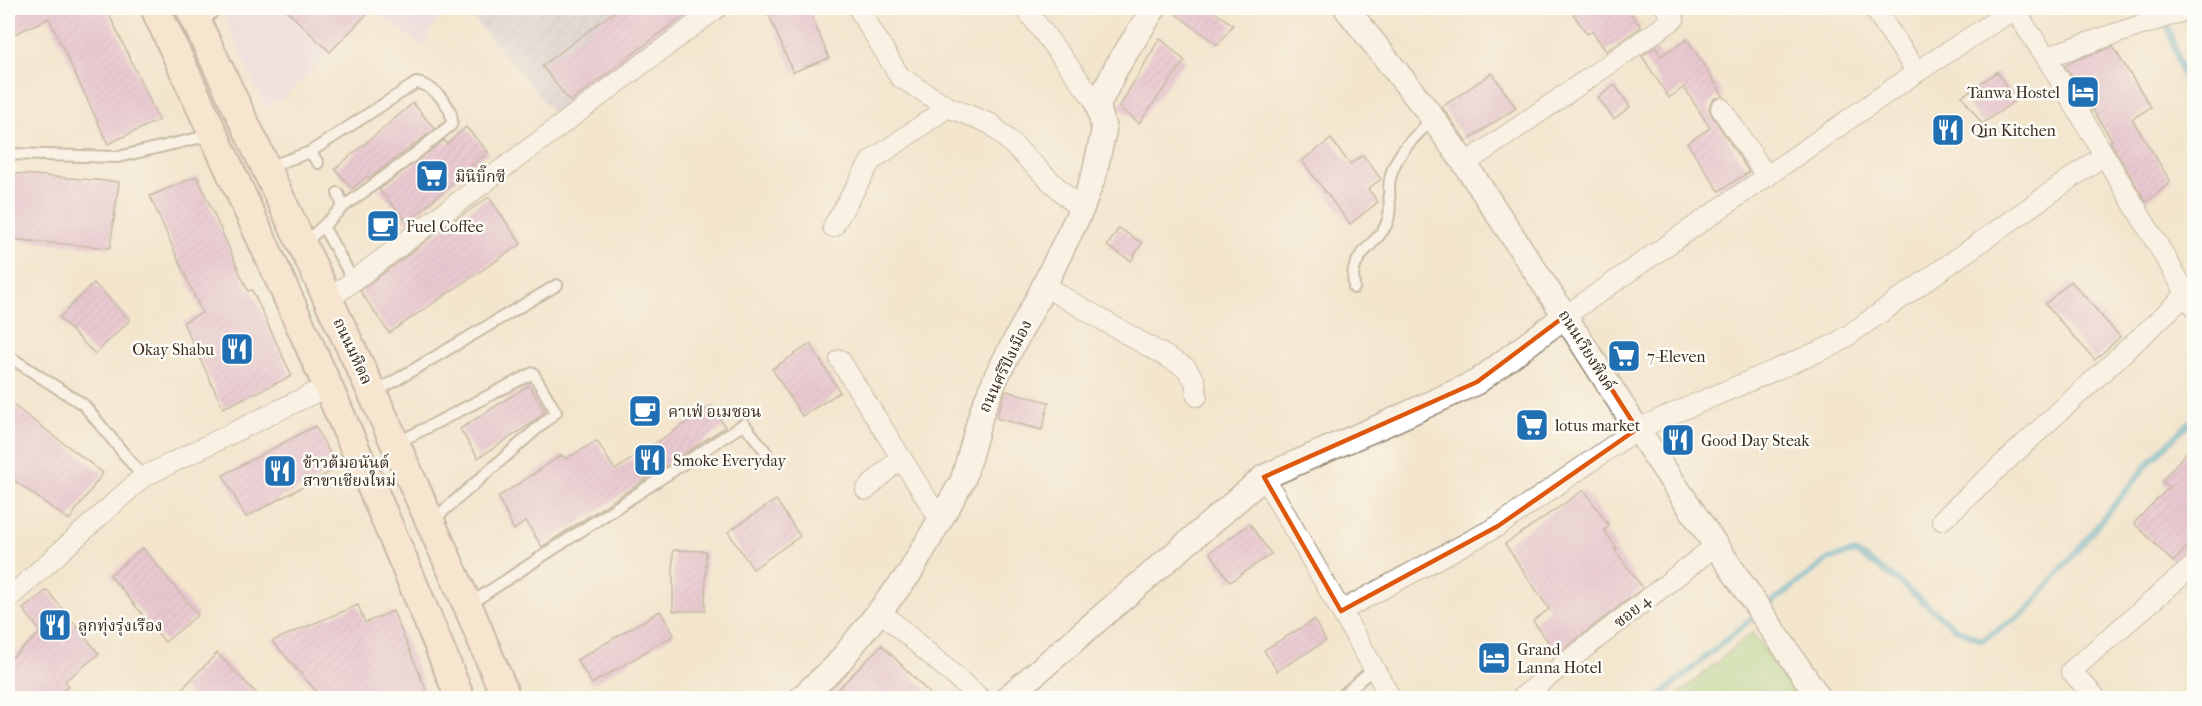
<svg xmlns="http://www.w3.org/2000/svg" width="2202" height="706" viewBox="0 0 2202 706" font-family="'IM FELL French Canon','Noto Serif Thai',serif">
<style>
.built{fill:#e6d3f0}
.industrial{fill:url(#industrial-furrows)}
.green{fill:#a4d888;stroke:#708153;stroke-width:1.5}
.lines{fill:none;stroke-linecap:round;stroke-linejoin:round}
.stream{stroke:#48a7c7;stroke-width:6}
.building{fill:url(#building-hatch)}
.service-casing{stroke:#978876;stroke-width:14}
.minor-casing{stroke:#978876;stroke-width:22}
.tertiary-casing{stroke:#978876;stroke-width:27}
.secondary-casing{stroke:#978876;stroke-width:32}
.service{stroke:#fff;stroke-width:10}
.minor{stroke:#fff;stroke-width:20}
.tertiary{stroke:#fff;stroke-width:24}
.secondary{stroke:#fde4d1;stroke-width:28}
.marked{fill:none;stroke:#df570d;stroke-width:4.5;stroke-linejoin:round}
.labels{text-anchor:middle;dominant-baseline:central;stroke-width:5;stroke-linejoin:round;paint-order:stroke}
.poi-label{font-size:16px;fill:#3b2a1e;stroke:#fdfcf7;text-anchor:start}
.street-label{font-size:16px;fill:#3b2a1e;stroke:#fdfcf7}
</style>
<defs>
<pattern id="industrial-furrows" width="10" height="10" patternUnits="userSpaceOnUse" patternTransform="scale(1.5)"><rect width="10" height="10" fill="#c8c0d8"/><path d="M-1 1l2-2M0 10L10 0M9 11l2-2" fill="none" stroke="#ada5b9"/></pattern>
<pattern id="building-hatch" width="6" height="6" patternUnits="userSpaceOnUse" patternTransform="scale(1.5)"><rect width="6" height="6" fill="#dea5d6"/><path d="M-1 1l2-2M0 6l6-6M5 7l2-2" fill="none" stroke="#b587ad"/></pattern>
</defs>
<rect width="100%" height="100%" fill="#fdfcf7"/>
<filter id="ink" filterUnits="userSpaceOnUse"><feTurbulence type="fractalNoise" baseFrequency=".0167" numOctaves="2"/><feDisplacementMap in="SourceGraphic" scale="12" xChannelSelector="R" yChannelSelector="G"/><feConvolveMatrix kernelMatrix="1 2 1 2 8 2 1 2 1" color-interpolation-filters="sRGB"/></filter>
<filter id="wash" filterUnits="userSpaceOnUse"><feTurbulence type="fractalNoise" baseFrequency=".008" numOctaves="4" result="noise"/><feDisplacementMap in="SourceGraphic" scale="24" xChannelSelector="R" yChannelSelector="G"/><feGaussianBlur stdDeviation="1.35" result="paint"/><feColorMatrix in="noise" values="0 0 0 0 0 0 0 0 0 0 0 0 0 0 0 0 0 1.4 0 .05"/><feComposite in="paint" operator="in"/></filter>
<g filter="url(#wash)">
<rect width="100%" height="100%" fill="#f3e6cd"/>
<path class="built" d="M220,8H442L423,48L373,10L283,98L265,108Z"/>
<path class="industrial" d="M465,8H697L556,116Z"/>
<path class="green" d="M1752,633L1798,698H1674Z"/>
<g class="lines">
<path class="stream" d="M2162,8L2194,110
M1765,608L1829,559L1855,552L1892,576L1955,628L1982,640L2027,611L2152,459L2194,418
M1657,698L1757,614"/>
</g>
<g id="blocks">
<path class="building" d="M8,8H106L159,120L108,144L49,18L8,37Z
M284,8H373L330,52Z
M619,8H693L570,102L542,66Z
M766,8H808L829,58L793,72Z
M1168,8H1209L1233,25L1218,45Z
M1569,8H1627L1641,27L1606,51L1592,31L1587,34Z
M1160,38L1185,61L1139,123L1119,107Z
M1687,39L1724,97L1715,98L1711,102L1709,108L1711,114L1749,172L1719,191L1687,143L1710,128L1684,87L1669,98L1642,56L1655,47L1661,56Z
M2113,47L2151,107L2132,119L2171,182L2146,202L2110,141L2112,140L2065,66L2075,60Z
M1997,72L2016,100L1982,124L1962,96Z
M1492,73L1516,108L1466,141L1442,107Z
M1615,85L1630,107L1614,119L1598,98Z
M413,103L435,129L369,178L367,176L352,189L335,169Z
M466,127L488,152L408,222L379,190L444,140L447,144Z
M1331,139L1350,164L1363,155L1381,179L1368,189L1378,202L1350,224L1302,161Z
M8,173L119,182L110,248L8,239Z
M197,176L248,291L252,290L292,376L223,408L183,322L202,313L150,196Z
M489,197L521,244L389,333L360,291L446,226Z
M1119,228L1142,243L1131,261L1107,246Z
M2071,281L2120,337L2095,360L2045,304Z
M94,283L130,320L95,354L59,318Z
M810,344L840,392L802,416L772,369Z
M529,385L545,411L531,424L478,458L460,429Z
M1006,391L1049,402L1042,430L996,418Z
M8,401L103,473L69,520L8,476Z
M712,406L725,427L542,547L526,521L514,530L498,497L562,455L565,459L597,441L615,470Z
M315,426L338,468L246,517L223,475Z
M2194,443V540L2173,562L2134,523L2169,487L2162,481Z
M1584,490L1609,526L1604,530L1617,548L1614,549L1643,588L1557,654L1533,621L1549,609L1505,544Z
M776,500L800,536L753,569L728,532Z
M1250,524L1271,554L1230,582L1210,552Z
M143,548L198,615L165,642L110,575Z
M673,550L706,551L705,611H673Z
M47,590L99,654L65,681L69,686L54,699H8V661L41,632L23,609Z
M358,605L365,623L393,611L430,699H323L272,641Z
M660,611L674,635L592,684L577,660Z
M1314,620L1326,641L1277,671L1264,650Z
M882,645L935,699H828Z
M217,653L262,699H193L183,688Z"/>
</g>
</g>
<g filter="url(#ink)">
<use href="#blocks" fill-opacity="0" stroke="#978876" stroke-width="1.5"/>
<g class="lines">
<g class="service-casing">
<path id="service" d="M200,26L216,8
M310,152L416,83C432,84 456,108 451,125L410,158L343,207
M8,154L118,157L211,135
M268,167L310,152L318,163
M323,226L353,280
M304,244L343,207L338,193
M1354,288C1354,283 1352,275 1354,270C1358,251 1379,241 1386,225C1392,213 1389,200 1389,188C1390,158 1413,138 1433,119
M8,356L84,405L143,477
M374,393L557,285
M395,444L533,373L556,412L432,521
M468,605L744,424L766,452
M1339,698L1374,668"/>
</g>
<g class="minor-casing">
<path id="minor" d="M858,8L900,77L948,107L991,124L1081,210
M1025,8L1098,105
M1874,8L1917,72
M2013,8L2046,57L2194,306
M2046,57L2192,8
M1721,108L1767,177
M1465,164L1674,19L1666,8
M833,227L871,161L948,107
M1044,286L1186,368L1195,381L1197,396
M329,299L717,8
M1565,316L1917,72L2014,9
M840,360L940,520
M1264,477L1391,698
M866,490L900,458
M1942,520L2187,294
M8,599L143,477L328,386
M880,611L980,698
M1341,611L1498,526L1637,429L1836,344L2104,155
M1521,698L1715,546
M2096,698L2071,671L2194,565"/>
</g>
<g class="tertiary-casing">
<path id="tertiary" d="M1346,8L1429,113L1465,164L1565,316L1637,429L1819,698
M801,698L836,666L909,574L963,480L982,411L998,373L1037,300L1081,210L1094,175L1104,130L1098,105L1116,68L1154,8
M1007,698L1264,477L1388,423L1477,382L1565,316"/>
</g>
<g class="secondary-casing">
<path id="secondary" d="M155,8C261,236 366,465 460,698
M190,8L373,394L468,606L506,698"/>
</g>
<use href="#service" class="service"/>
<use href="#minor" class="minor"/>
<use href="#tertiary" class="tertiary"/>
<use href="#secondary" class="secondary"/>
</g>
</g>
<path d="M0 0H2202V706H0ZM1565,316L1637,429L1498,526L1341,611L1264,477L1477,382Z" fill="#f3e6cd" fill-opacity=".55" fill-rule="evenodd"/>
<path class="marked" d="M1565,316L1637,429L1498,526L1341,611L1264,477L1477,382Z"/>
<defs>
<g id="hotel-square" transform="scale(1.725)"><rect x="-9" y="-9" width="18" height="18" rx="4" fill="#1f6fb2" stroke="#fdfcf7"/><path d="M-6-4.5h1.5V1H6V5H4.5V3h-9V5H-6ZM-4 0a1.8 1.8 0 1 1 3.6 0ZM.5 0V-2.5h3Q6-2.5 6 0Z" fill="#fff"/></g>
<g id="restaurant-square" transform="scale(1.725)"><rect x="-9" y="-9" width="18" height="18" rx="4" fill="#1f6fb2" stroke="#fdfcf7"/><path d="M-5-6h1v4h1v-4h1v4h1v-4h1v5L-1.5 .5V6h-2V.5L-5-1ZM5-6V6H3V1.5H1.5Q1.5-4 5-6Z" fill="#fff"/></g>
<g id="supermarket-square" transform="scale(1.725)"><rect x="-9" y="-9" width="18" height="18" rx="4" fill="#1f6fb2" stroke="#fdfcf7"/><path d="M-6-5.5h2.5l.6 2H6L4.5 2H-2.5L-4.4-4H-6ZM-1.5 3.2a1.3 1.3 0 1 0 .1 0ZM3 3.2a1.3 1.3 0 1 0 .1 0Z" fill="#fff"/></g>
<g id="cafe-square" transform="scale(1.725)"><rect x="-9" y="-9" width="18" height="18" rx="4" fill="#1f6fb2" stroke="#fdfcf7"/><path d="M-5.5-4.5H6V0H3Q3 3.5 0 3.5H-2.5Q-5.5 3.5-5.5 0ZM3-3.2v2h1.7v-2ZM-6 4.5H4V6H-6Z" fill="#fff"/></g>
</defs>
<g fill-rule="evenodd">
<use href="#hotel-square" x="2083" y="92"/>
<use href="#restaurant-square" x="1948" y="130"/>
<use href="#supermarket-square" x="432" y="176"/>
<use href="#cafe-square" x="383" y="226"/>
<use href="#restaurant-square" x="237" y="349"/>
<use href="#supermarket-square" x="1624" y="356"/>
<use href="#cafe-square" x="645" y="411"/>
<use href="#supermarket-square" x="1532" y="425"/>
<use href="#restaurant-square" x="1678" y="440"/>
<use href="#restaurant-square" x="650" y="460"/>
<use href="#restaurant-square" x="280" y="471"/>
<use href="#restaurant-square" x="55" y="625"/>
<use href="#hotel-square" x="1494" y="658"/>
</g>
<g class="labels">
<g class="poi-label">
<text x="2060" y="92" text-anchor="end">Tanwa Hostel</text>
<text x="1971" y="130">Qin Kitchen</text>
<text x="455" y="176">มินิบิ๊กซี</text>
<text x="406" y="226">Fuel Coffee</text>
<text x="214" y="349" text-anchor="end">Okay Shabu</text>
<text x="1647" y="356">7-Eleven</text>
<text x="668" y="411">คาเฟ่ อเมซอน</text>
<text x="1555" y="425">lotus market</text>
<text x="1701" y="440">Good Day Steak</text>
<text x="673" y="460">Smoke Everyday</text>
<text x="303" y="462">ข้าวต้มอนันต์<tspan x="303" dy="18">สาขาเชียงใหม่</tspan></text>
<text x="78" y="625">ลูกทุ่งรุ่งเรือง</text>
<text x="1517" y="649">Grand<tspan x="1517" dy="18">Lanna Hotel</tspan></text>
</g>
<g class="street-label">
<text transform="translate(1587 350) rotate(58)">ถนนเวียงพิงค์</text>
<text transform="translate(353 351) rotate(65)">ถนนมหิดล</text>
<text transform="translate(1005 366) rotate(-64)">ถนนศรีปิงเมือง</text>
<text transform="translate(1632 611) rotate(-39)">ซอย 4</text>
</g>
</g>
<rect width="2202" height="706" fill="none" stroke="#fdfcf7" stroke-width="30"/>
</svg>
